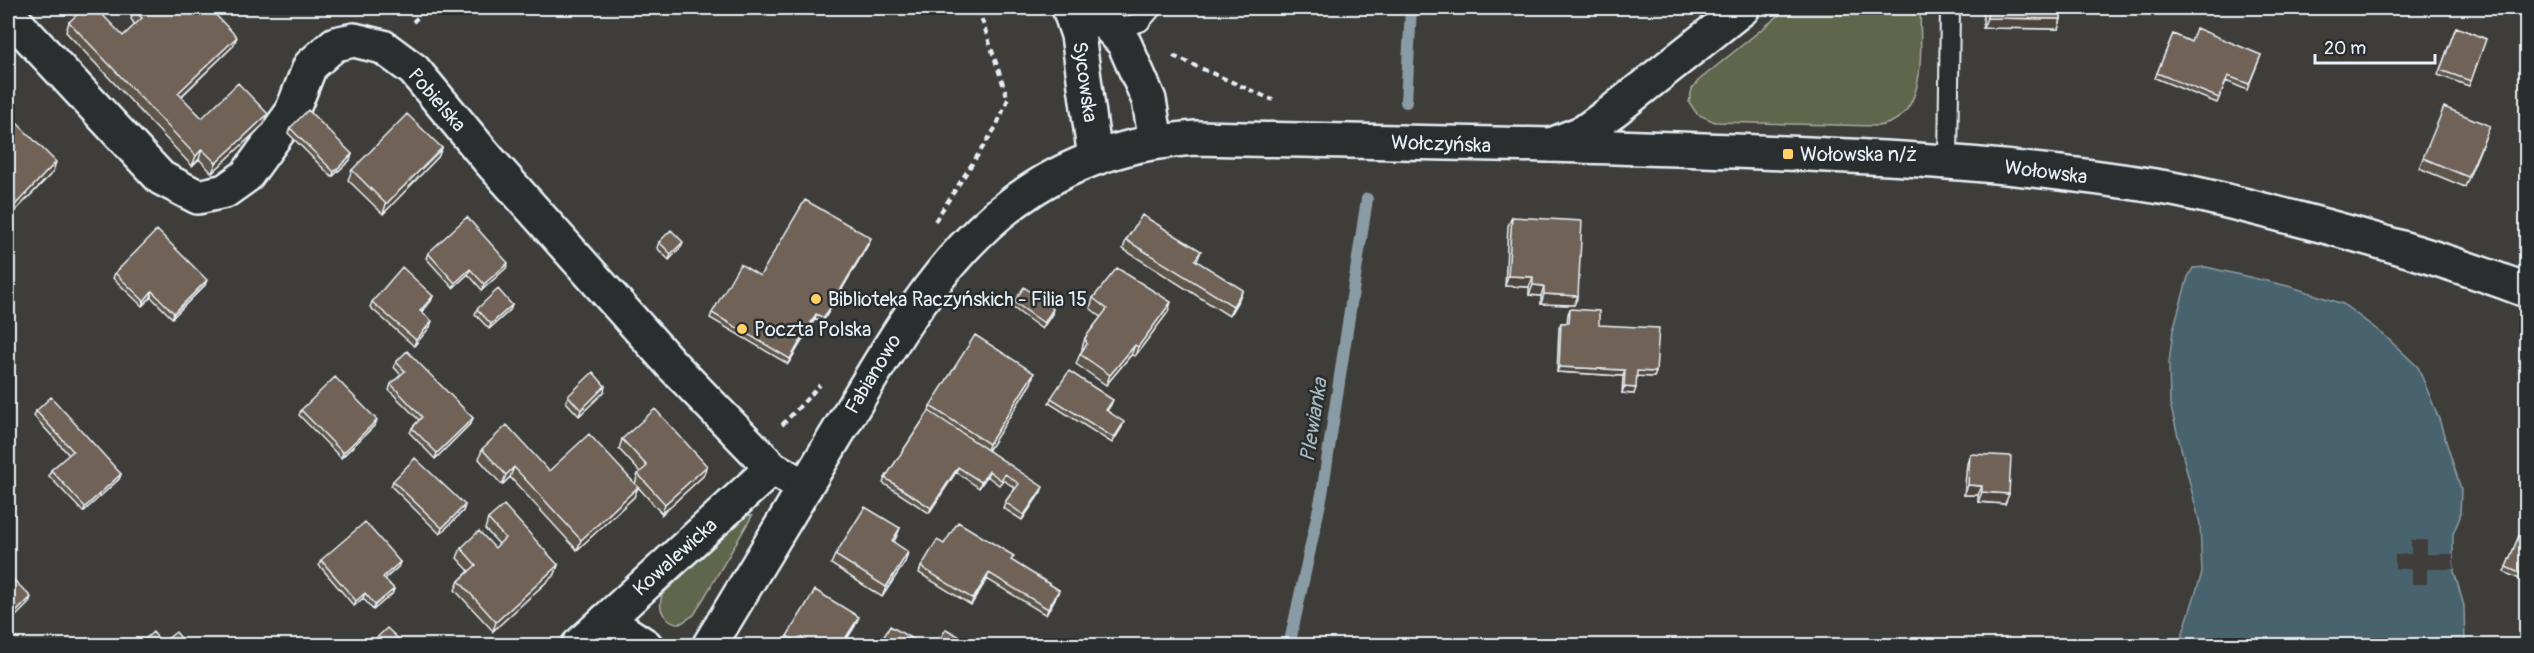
<svg xmlns="http://www.w3.org/2000/svg" width="2534" height="653" viewBox="0 0 2534 653" font-family="Pangolin,sans-serif">
<style>
.green{fill:#60664c;stroke:#a4aca2;stroke-width:1.5}
.water{fill:#4a646e;stroke:#899ca5;stroke-width:1.5}
.pier{fill:#3f3d3a}
.lines{fill:none;stroke-linecap:round;stroke-linejoin:round}
.stream{stroke:#899ca5;stroke-width:12}
.lane-casing{stroke:#e8f1f8;stroke-width:22}
.street-casing{stroke:#e8f1f8;stroke-width:38}
.secondary-casing{stroke:#e8f1f8;stroke-width:38}
.path{stroke:#e8f1f8;stroke-width:4;stroke-dasharray:6 4.5;stroke-linecap:butt}
.lane{stroke:#2a2d2e;stroke-width:18}
.street{stroke:#2a2d2e;stroke-width:33}
.secondary{stroke:#2a2d2e;stroke-width:33}
.wall{fill:#5f544a;stroke:#e8f1f8;stroke-width:1.5}
.shaded-wall{fill:#4e453c;stroke:#e8f1f8;stroke-width:1.5}
.building{fill:#6f6256;stroke:#e8f1f8;stroke-width:1.5}
.poi-dot{fill:#ffd166;stroke:#2a2d2e;stroke-width:2}
.labels{text-anchor:middle;dominant-baseline:central;stroke-width:5;stroke-linejoin:round;paint-order:stroke}
.street-label{font-size:20px;fill:#e8f1f8;stroke:#2a2d2e}
.poi-label{font-size:20px;fill:#e8f1f8;stroke:#2a2d2e;text-anchor:start}
.water-label{font-size:21px;font-style:italic;fill:#a9b9c1;stroke:#2a2d2e}
</style>
<rect width="100%" height="100%" fill="#3f3d3a"/>
<filter id="ink" filterUnits="userSpaceOnUse"><feTurbulence type="fractalNoise" baseFrequency=".0167" numOctaves="2"/><feDisplacementMap in="SourceGraphic" scale="12" xChannelSelector="R" yChannelSelector="G"/><feConvolveMatrix kernelMatrix="1 2 1 2 8 2 1 2 1" color-interpolation-filters="sRGB"/></filter>
<g filter="url(#ink)">
<path class="green" d="M1788,8H1920C1920,45 1930,122 1876,126L1715,122L1697,114L1689,102L1692,89L1698,81Z
M747,515L752,516L694,615L680,624C665,621 657,611 662,595Z"/>
<path class="water" d="M2206,267L2292,287L2343,304L2384,335L2418,367L2439,419L2461,489L2460,517L2453,534V554L2454,571L2464,606L2465,645H2179L2202,573L2200,524L2170,404L2169,363L2173,330L2188,277L2193,268Z"/>
<path class="pier" d="M2411,540H2427V554H2453L2454,569H2427V584H2412V569H2395V555L2411,554Z"/>
<g class="lines">
<path class="stream" d="M1406,102L1411,8
M1289,646L1322,494L1367,199"/>
<g class="lane-casing">
<path id="lane" d="M1107,32L1140,22L1152,8
M1948,163L1950,8"/>
</g>
<g class="street-casing">
<path id="street" d="M8,14L161,178L198,197L225,191L246,176L291,114L310,66L335,44L354,40L383,47L414,70L488,159L672,365L772,468L805,487
M1551,145C1756,152 1964,154 2167,188C2211,196 2255,208 2298,219C2375,239 2452,262 2526,290
M606,620L646,646
M578,646L772,468"/>
</g>
<g class="secondary-casing">
<path id="secondary" d="M1069,8L1078,35L1095,158
M1091,8L1124,43L1149,100L1156,142
M709,646C754,572 798,498 843,424C916,302 980,186 1128,148C1150,142 1173,140 1195,138L1551,145L1584,132L1613,111L1743,8"/>
</g>
<path class="path" d="M413,22L427,8
M1173,56L1273,100
M935,221L996,127L1008,99L978,8
M782,425L820,385"/>
<use href="#lane" class="lane"/>
<use href="#street" class="street"/>
<use href="#secondary" class="secondary"/>
</g>
<path class="wall" d="M1983,8H2061V19L2058,29L1983,28Z
M134,10L233,46L181,97L202,118L264,124L212,173L199,159L192,166L66,32L69,22L123,36L135,25L131,19Z
M2456,27L2486,39L2469,86L2438,75Z
M2173,34L2191,42L2261,55L2247,90L2226,81L2217,103L2155,78Z
M2490,126L2465,187L2419,168L2423,158Z
M8,128L53,172L10,216L8,213Z
M290,128L352,154L350,160L332,177L288,133Z
M442,148L438,157L383,214L348,180L352,170Z
M1512,217L1578,296L1574,305L1541,304V296L1529,295V287L1505,286L1508,226Z
M1126,240L1201,251L1197,261L1239,299L1229,316L1123,249Z
M659,242L681,247L669,260L657,248Z
M869,243L822,323L815,319L788,364L710,318L712,313L760,276Z
M428,253L506,268L482,290L468,274L453,288L426,258Z
M115,273L205,285L172,318L151,297L142,306L113,278Z
M433,296L431,301L422,312L430,327L414,346L370,307L372,302Z
M1093,298L1168,312L1135,356L1131,355L1106,385L1076,364L1080,354L1082,350V348L1085,338L1101,317L1090,308Z
M1014,302L1052,314L1042,329L1012,307Z
M512,305L510,310L489,329L475,314L477,309Z
M1570,309L1599,325L1656,372L1654,377L1637,376L1634,394L1622,393L1623,376L1557,372L1559,328L1561,323H1567L1568,314Z
M396,362L473,418L471,423L435,459L410,433L412,428L419,420L389,390L391,384L401,375L394,367Z
M1031,383L988,450L1041,492L1022,520L1003,508L1005,502L1015,488L1003,480L999,485L987,476L979,488L956,472L929,513L883,483L885,478L929,411L930,406Z
M604,392L579,416L566,402L568,396Z
M1051,398L1113,400L1111,405L1107,411L1122,427L1112,443L1049,403Z
M301,410L375,425L341,458L299,415Z
M36,411L121,474L119,479L83,512L49,476L51,470L69,455L34,416Z
M622,439L703,476L662,514L638,487L634,497L577,550L510,477L502,485L479,459L482,449L549,471L635,484L638,474L640,472L619,449Z
M1970,454L2009,494L2005,504L1978,502V495H1964L1967,464Z
M393,481L465,505L463,511L440,534L391,486Z
M488,519L558,565L555,574L493,631L455,590L459,581L469,571L457,558L461,548H495L499,544L485,529Z
M2526,519V582L2504,572Z
M900,528L893,542L908,552L905,562L882,597L831,564L835,555Z
M944,544L1012,561L1059,590L1057,595L1046,615L987,579L971,605L919,573L921,567Z
M321,560L400,562L398,567L385,579L394,589L392,594L373,610L363,598L354,606L319,565Z
M855,626L843,645H783L787,636Z"/>
<path class="shaded-wall" d="M1987,18L2061,19L2058,29L1983,28Z
M237,37L233,46L174,103L178,93Z
M268,114L264,124L212,173L216,163Z
M442,148L438,157L383,214L386,204Z
M202,149L199,159L192,166L196,156Z
M352,154L350,160L332,177L334,172Z
M56,162L53,172L10,216L14,206Z
M871,238L869,243L822,323L824,318Z
M683,242L681,247L669,260L671,254Z
M508,263L506,268L482,290L484,284Z
M470,269L468,274L453,288L455,283Z
M1508,276L1533,277L1529,287L1505,286Z
M207,280L205,285L172,318L174,313Z
M1533,285L1544,286L1541,296L1529,295Z
M1243,290L1239,299L1229,316L1233,306Z
M152,291L151,297L142,306L144,301Z
M1544,294L1578,296L1574,305L1541,304Z
M433,296L431,301L418,316L420,311Z
M1171,302L1168,312L1135,356L1138,347Z
M512,305L510,310L489,329L491,324Z
M1053,309L1052,314L1042,329L1044,323Z
M816,314L815,319L788,364L790,359Z
M432,321L430,327L414,346L416,340Z
M1135,345L1131,355L1106,385L1110,375Z
M1559,367L1625,370L1623,376L1557,372Z
M1637,371L1656,372L1654,377L1635,376Z
M1034,373L1031,383L986,454L989,444Z
M605,386L604,392L579,416L581,410Z
M1624,387L1636,388L1634,394L1622,393Z
M473,418L471,423L435,459L437,453Z
M377,420L375,425L341,458L343,453Z
M1124,422L1122,427L1112,443L1114,438Z
M707,466L703,476L662,514L665,504Z
M514,467L510,477L502,485L506,475Z
M958,467L956,472L929,513L931,508Z
M989,471L987,476L979,488L981,482Z
M121,474L119,479L83,512L85,507Z
M1968,485L1982,486L1978,495H1964Z
M638,487L634,497L577,550L581,540Z
M1043,487L1041,492L1022,520L1024,515Z
M1982,492L2009,494L2005,504L1978,502Z
M465,505L463,511L440,534L442,528Z
M900,528L896,538L888,551L892,541Z
M908,552L905,562L882,597L886,587Z
M400,562L398,567L381,582L383,577Z
M558,565L555,574L493,631L496,622Z
M989,573L987,579L971,605L973,599Z
M394,589L392,594L373,610L375,605Z
M1059,590L1057,595L1046,615L1048,609Z
M365,593L363,598L354,606L356,601Z
M31,597L29,603L8,624L9,619Z
M859,617L855,626L843,645H841Z"/>
<path class="building" d="M84,8H96L123,36L142,18L134,10L137,8H209L237,37L178,93L202,118L238,83L268,114L216,163L202,149L196,156L69,22Z
M1987,8H2061V19L1987,18Z
M2456,27L2486,39L2471,81L2440,70Z
M2196,28L2261,55L2249,84L2228,76L2219,98L2157,73L2173,34L2191,42Z
M2444,107L2490,126L2468,177L2423,158Z
M308,110L352,154L334,172L290,128Z
M407,114L442,148L386,204L352,170Z
M15,121L56,162L14,206L8,200V128Z
M805,200L871,238L824,318L816,314L790,359L712,313L740,264L760,276Z
M1142,215L1201,251L1195,260L1243,290L1233,306L1126,240Z
M467,217L508,263L484,284L470,269L455,283L428,253Z
M1512,217L1582,221L1578,296L1544,294V286L1533,285V277L1508,276Z
M157,230L207,280L174,313L152,291L144,301L115,273Z
M671,230L683,242L671,254L659,242Z
M402,267L433,296L420,311L432,321L416,340L372,302Z
M1117,268L1171,302L1138,347L1135,345L1110,375L1080,354L1087,344L1085,338L1107,309L1093,298Z
M1024,287L1053,309L1044,323L1014,302Z
M498,289L512,305L491,324L477,309Z
M1570,309L1599,311V325L1659,328L1656,372L1637,371L1636,388L1624,387L1625,370L1559,367L1561,323H1569Z
M975,335L1034,373L989,444L930,406Z
M407,351L473,418L437,453L412,428L422,417L391,384L405,371L396,362Z
M1069,371L1113,400L1106,410L1124,422L1114,438L1051,398Z
M593,372L605,386L581,410L568,396Z
M335,377L377,420L343,453L301,410Z
M51,397L121,474L85,507L51,470L73,451L36,411Z
M655,409L707,466L665,504L638,474L647,466L622,439Z
M929,411L1043,487L1024,515L1005,502L1019,484L1005,474L1001,480L989,471L981,482L958,467L931,508L885,478Z
M507,425L549,471L589,434L638,487L581,540L514,467L506,475L482,449Z
M1970,454L2011,456L2009,494L1982,492V486L1968,485Z
M415,458L465,505L442,528L393,481Z
M504,505L558,565L496,622L459,581L476,565L461,548L479,531L495,548L505,538L488,519Z
M865,507L900,528L892,541L908,552L886,587L835,555Z
M2526,519V576L2506,567Z
M365,522L400,562L383,577L394,589L375,605L365,593L356,601L321,560Z
M958,522L1014,556L1011,560L1059,590L1048,609L989,573L973,599L921,567L937,540L944,544Z
M8,574L31,597L9,619L8,618Z
M815,590L859,617L841,645H801L787,636Z
M890,626L923,645H879Z
M387,628L405,645H369Z
M946,629L974,645H936Z
M153,632L162,643L176,632L187,645H138Z"/>
</g>
<g class="poi-dot">
<rect x="1782" y="148" width="12" height="12" rx="3"/>
<circle cx="816" cy="299" r="6"/>
<circle cx="742" cy="329" r="6"/>
</g>
<g class="labels">
<g class="street-label">
<text transform="translate(1085 82) rotate(82)">Sycowska</text>
<text transform="translate(437 100) rotate(49)">Pobielska</text>
<text transform="translate(1441 144) rotate(2)">Wołczyńska</text>
<text transform="translate(2046 172) rotate(7)">Wołowska</text>
<text transform="translate(873 374) rotate(-59)">Fabianowo</text>
<text transform="translate(675 557) rotate(-42)">Kowalewicka</text>
</g>
<g class="poi-label">
<text x="1800" y="154">Wołowska n/ż</text>
<text x="828" y="299">Biblioteka Raczyńskich - Filia 15</text>
<text x="754" y="329">Poczta Polska</text>
</g>
<g class="water-label">
<text transform="translate(1314 420) rotate(-81)">Plewianka</text>
</g>
</g>
<rect width="2534" height="653" fill="none" stroke="#2a2d2e" stroke-width="30"/>
<rect x="15" y="15" width="2504" height="623" fill="none" stroke="#e8f1f8" stroke-width="2" filter="url(#ink)"/>
<path d="M2315 54v9h120v-9" fill="none" stroke="#e8f1f8" stroke-width="3"/>
<text x="2324" y="54" font-size="18" fill="#e8f1f8" stroke="#2a2d2e" stroke-width="4.5" paint-order="stroke">20 m</text>
</svg>
